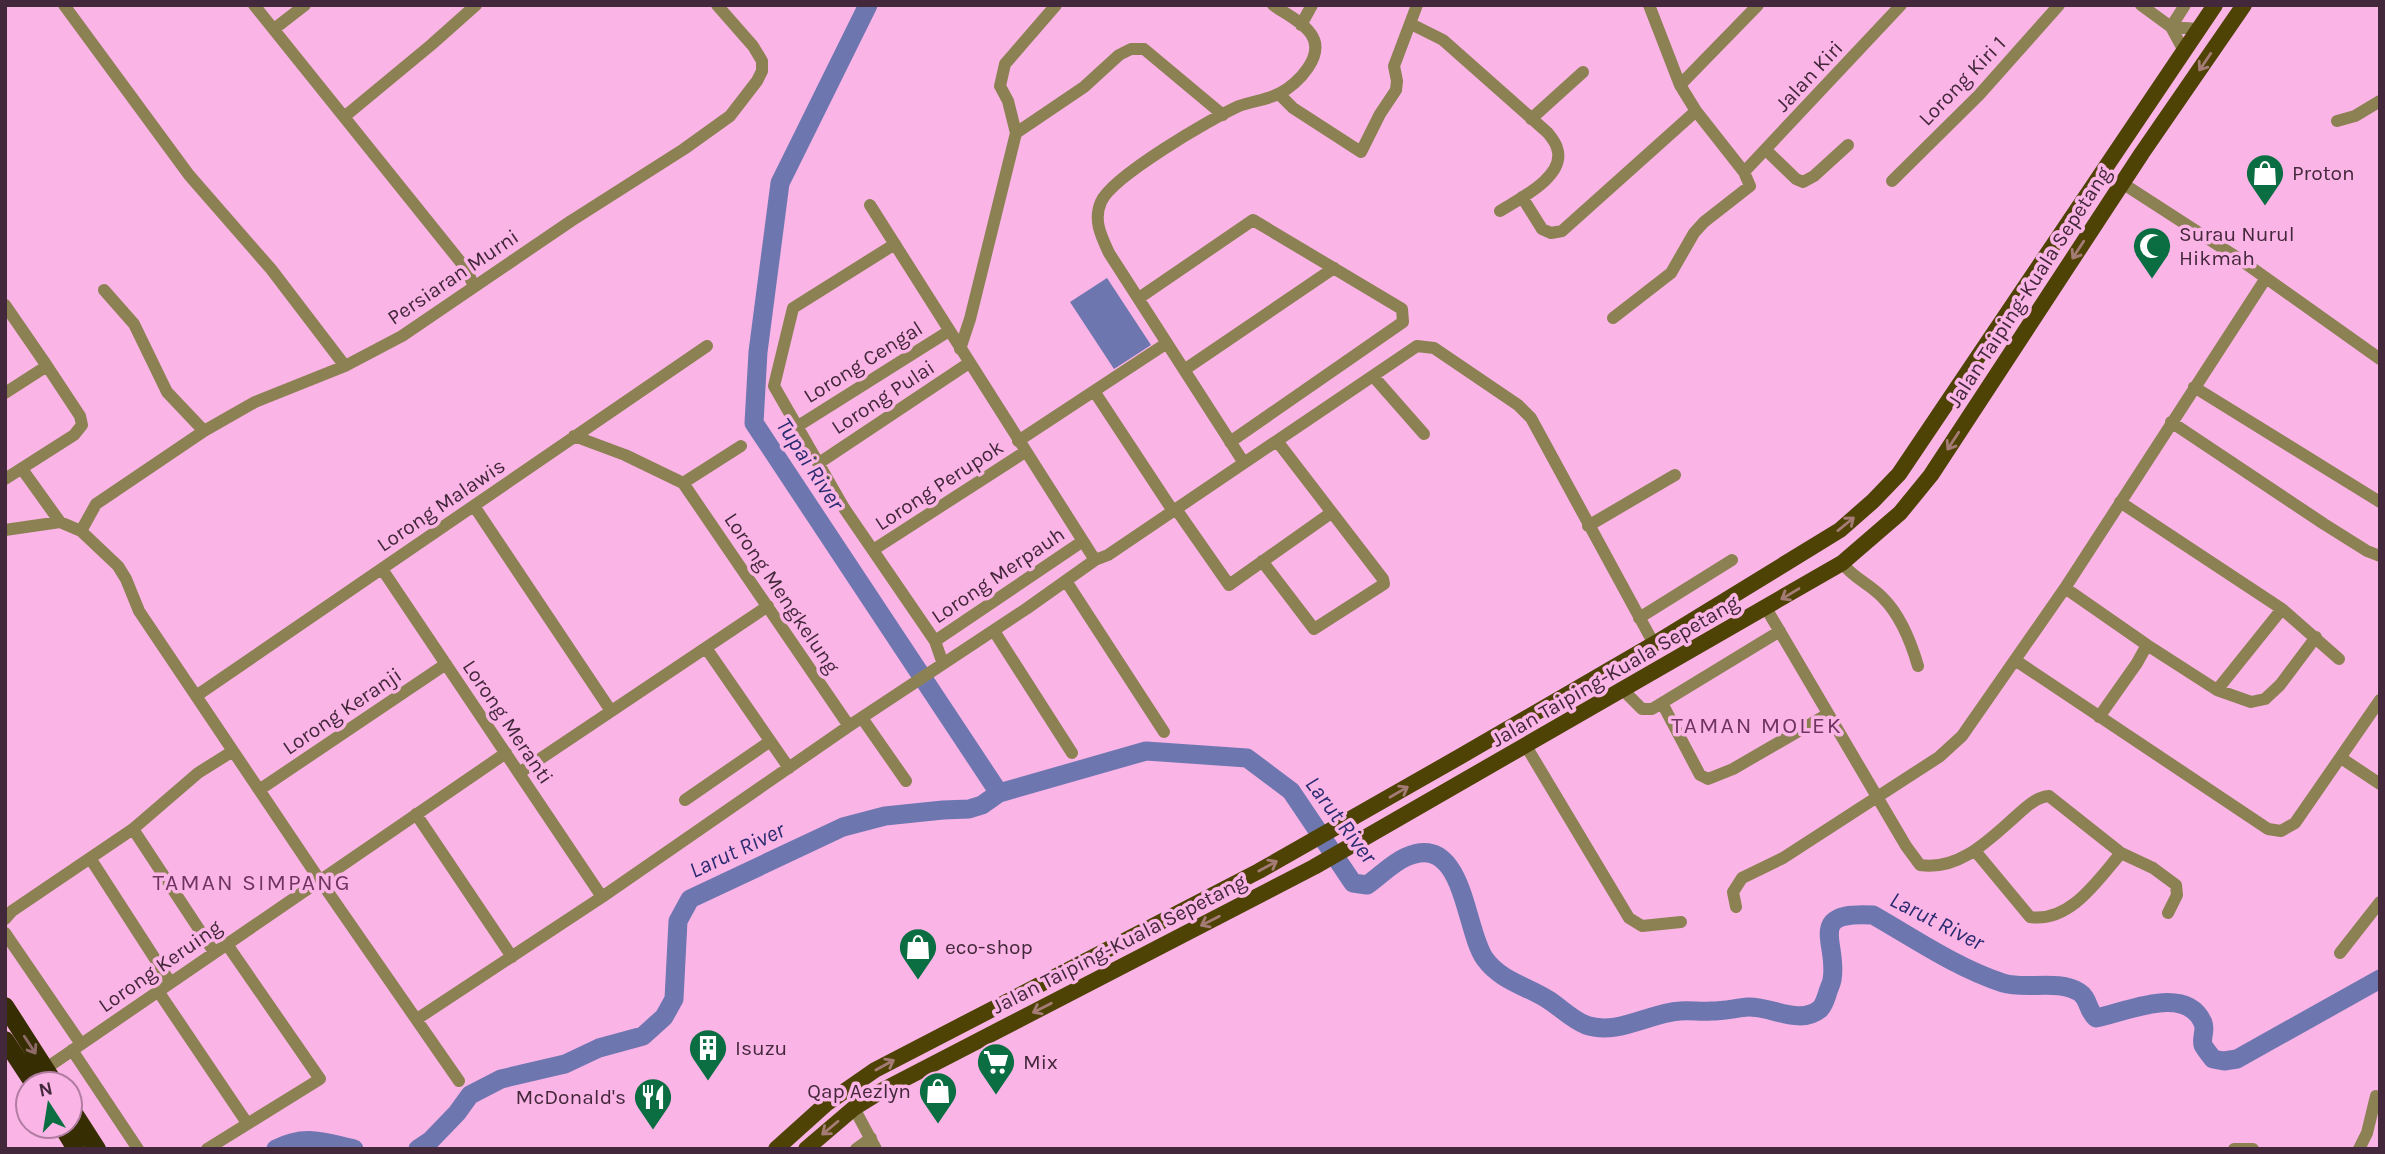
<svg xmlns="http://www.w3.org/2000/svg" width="2385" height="1154" viewBox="0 0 2385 1154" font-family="Karla,sans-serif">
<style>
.water{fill:#6e76b0}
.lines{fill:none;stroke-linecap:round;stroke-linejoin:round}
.river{stroke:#6e76b0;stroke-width:19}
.minor{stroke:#8c8152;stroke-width:12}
.major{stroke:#4e4204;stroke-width:16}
.highway{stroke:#362d02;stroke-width:18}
.oneway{stroke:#a47b75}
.oneway2{stroke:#8e6a69}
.labels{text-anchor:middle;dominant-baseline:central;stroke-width:7;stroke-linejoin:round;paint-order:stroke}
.street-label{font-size:21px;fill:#43273b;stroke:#fab4e6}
.poi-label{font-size:21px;fill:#43273b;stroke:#fab4e6;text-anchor:start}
.water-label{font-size:23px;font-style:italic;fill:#2a2b71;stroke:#fab4e6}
.neighbourhood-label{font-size:23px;letter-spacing:2px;fill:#6f3461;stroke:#fab4e6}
</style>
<rect width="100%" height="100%" fill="#fab4e6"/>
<path class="water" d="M1107,278L1151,345L1114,369L1070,302Z"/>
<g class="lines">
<path class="river" d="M868,5L780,183L758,352L754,423L999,793
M276,1149C305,1134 323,1142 354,1149
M418,1149L430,1141L457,1113L470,1095L501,1079L565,1064L599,1048L643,1036L664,1017L674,999L678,921L690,899L843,827L885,816L943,810L969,809L982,805L999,793L1146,751L1247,758L1291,791L1353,883L1367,885C1379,877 1392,863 1406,857C1465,831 1464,930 1485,959C1500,980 1526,986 1547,999C1559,1006 1572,1020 1586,1025C1617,1036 1649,1013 1680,1011C1690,1010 1701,1012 1711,1011C1724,1011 1736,1008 1748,1007C1772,1006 1799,1026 1820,1009C1824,1005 1825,1000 1827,995C1828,990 1831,985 1832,980C1839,943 1804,911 1873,915C1915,939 1957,968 2003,983C2026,990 2058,979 2079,992C2089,998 2087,1010 2096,1018C2124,1013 2186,983 2203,1023C2206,1030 2201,1038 2203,1045C2205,1049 2210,1055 2213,1059L2224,1061L2237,1059L2380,979"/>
<path class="minor" d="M64,5L189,175L271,269L345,366
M254,5L467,270L474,287
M2141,5L2171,27L2184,51
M1411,24L1443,40L1548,133C1551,137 1556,143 1557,148C1567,176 1519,199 1500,211
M1301,25L1312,5
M2171,27L2198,29
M2171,27L2185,5
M274,29L305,5
M1680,85L1758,5
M1279,94L1293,108L1361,152L1380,114L1396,90L1397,81L1394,66L1417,5
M344,117L431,45L476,5
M1531,119L1583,72
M2337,121L2355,116L2380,101
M1016,133L1008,101L1000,86L1005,64L1056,5
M1766,150L1796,179L1803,182L1814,176L1848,145
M1744,172L1901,5
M1892,181L1979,95L2059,5
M2122,183L2238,258L2380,359
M1522,197L1542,229L1551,233L1562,231L1696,111
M870,205L1095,560
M895,244L793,308L774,386L844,508L935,641L943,664
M104,290L134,324L167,392L204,431
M1139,298L1253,220L1402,309L1403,322L1230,442
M5,305L47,366L5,393
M1613,318L1671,273L1694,233L1704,222L1750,186L1744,172L1696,111L1680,85L1649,5
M960,349L970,319L1016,133L1084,87L1119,55L1131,49H1144L1223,115
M1184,370L1334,268
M1373,376L1424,434
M2194,387L2380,502
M1094,391L1173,511
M2171,422L2324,524L2367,551L2380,556
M798,426L949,331
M574,436L625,455L683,483L849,726
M1018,441L1167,343
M819,463L969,363
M1244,463L1109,253C1101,236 1093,220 1101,202C1111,177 1212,118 1239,106C1252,101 1268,100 1280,93C1298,84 1326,55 1311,34C1303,22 1284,13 1273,5
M22,469L60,522
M5,479L74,435L82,425L80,416L47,366
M683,483L741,446
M2120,502L2282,609L2217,690
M474,506L611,711
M1176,509L1229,585L1331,513
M1588,526L1675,475
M5,530L60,522L81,531L118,566L126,579L139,611L319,879L459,1081
M81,531L96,504L204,431L255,402L345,366L402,336L571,221L684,149L730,116L757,81L762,71V61L753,46L717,5
M873,550L1025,452
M1262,561L1314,629L1384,584L1383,579L1277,441
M1842,563C1853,578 1870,584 1883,598C1901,616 1911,642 1918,666
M382,569L602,897
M1066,581L1164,732
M2065,588L2147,645L2217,690L2251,702L2265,699L2280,685L2316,637
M1766,608L1906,846L1920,865C1959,871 1989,840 2016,816C2026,807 2036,797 2049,796L2121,853L2153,868L2176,885L2177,895L2168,913
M2282,609L2339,659
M1639,618L1732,560
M994,631L1072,753
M935,641L1083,541
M706,648L789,768
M2015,660L2268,829L2281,831L2295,823L2380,700
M1623,690L1642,709H1652L1780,631
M196,696L707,346
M1662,703L1700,775L1708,779L1733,769L1828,714
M2099,717L2137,663L2147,645
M862,718L906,781
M1526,746L1629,918L1642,926L1681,922
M2341,758L2380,784
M519,773L768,606
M259,790L446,664
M685,800L769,742
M416,814L512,957
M133,829L214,952
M1976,852L2030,917C2070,923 2098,880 2121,853
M90,858L170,982
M1736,907L1733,892L1742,878L1783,858L1939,757L1962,736L2065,588L2266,278
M5,919L12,911L133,829L198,773L233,751
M5,933L81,1044
M2340,953L2380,902
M158,991L247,1123
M417,1019L602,897L849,726L1026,609L1095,560L1108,555L1417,346L1434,348L1518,405L1531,418L1654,644
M72,1050L138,1149
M45,1069L506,753
M854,1108L876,1149
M207,1149L320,1079L226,943
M856,1149L871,1138
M2234,1149H2253
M2359,1149L2367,1133L2376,1096"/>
<path class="major" d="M776,1149L826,1104L875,1070L1259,871L1461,756L1654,644L1840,530L1873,501L1899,474L2215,5
M806,1149L854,1108L883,1090L1314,867L1842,563L1900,513L1931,475L2142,153L2244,5"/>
<path class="highway" d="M5,1006L55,1084
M5,1040L34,1084
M70,1107L97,1149
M62,1126L76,1149"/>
</g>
<defs><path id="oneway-shaft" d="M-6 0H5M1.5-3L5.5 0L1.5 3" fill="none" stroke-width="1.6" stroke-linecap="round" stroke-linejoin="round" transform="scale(1.75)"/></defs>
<g class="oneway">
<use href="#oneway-shaft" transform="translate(2205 62) rotate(124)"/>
<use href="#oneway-shaft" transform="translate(2078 250) rotate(123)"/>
<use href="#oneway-shaft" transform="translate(1953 441) rotate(123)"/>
<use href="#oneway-shaft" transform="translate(1846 524) rotate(-39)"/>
<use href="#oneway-shaft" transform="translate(1790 594) rotate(149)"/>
<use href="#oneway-shaft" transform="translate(1399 792) rotate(-30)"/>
<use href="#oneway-shaft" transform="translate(1268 866) rotate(-29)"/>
<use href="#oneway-shaft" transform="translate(1210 921) rotate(153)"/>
<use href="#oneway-shaft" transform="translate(1042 1008) rotate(153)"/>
<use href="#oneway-shaft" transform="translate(885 1065) rotate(-29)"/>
<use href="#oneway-shaft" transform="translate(830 1128) rotate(140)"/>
</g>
<use class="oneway2" href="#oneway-shaft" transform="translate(30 1045) rotate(57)"/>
<defs>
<g id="shop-pin" transform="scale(2.0125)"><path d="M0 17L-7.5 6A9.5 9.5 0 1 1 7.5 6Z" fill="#0b6d42" stroke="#fab4e6"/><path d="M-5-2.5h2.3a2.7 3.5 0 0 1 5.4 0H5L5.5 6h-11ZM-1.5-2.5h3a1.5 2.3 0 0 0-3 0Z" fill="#fff"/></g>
<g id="mosque-pin" transform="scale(2.0125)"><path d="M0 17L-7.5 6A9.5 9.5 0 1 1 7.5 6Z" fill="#0b6d42" stroke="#fab4e6"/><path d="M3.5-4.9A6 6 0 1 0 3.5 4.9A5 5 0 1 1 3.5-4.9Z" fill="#fff"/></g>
<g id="building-pin" transform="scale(2.0125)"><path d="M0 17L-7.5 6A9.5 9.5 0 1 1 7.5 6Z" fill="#0b6d42" stroke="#fab4e6"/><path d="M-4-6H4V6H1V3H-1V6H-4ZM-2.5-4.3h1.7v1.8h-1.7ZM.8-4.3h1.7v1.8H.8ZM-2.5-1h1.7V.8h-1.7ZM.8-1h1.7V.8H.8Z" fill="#fff"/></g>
<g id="supermarket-pin" transform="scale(2.0125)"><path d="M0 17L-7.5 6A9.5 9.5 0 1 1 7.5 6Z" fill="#0b6d42" stroke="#fab4e6"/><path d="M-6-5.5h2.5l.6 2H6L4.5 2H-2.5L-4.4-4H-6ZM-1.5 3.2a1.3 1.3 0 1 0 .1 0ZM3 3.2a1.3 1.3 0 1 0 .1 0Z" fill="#fff"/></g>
<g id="restaurant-pin" transform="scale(2.0125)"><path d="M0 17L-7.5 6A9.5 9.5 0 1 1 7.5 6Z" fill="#0b6d42" stroke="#fab4e6"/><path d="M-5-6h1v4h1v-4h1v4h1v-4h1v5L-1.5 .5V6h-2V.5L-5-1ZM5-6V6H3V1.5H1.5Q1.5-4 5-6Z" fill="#fff"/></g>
</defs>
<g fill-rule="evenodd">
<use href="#shop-pin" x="2265" y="173"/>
<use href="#mosque-pin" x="2152" y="246"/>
<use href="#shop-pin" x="918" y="947"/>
<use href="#building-pin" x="708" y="1048"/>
<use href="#supermarket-pin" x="996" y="1062"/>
<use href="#shop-pin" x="938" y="1091"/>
<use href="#restaurant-pin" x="653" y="1097"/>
</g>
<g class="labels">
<g class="street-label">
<text transform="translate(1809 76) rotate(-47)">Jalan Kiri</text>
<text transform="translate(1962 81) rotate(-46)">Lorong Kiri 1</text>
<text transform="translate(453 277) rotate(-34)">Persiaran Murni</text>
<text transform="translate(2029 287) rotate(-57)">Jalan Taiping-Kuala Sepetang</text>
<text transform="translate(863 362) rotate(-32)">Lorong Cengal</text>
<text transform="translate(883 397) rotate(-33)">Lorong Pulai</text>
<text transform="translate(939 485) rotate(-33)">Lorong Perupok</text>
<text transform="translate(441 505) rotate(-34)">Lorong Malawis</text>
<text transform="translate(998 575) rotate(-34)">Lorong Merpauh</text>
<text transform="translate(782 593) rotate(56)">Lorong Mengkelung</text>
<text transform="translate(1615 671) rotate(-30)">Jalan Taiping-Kuala Sepetang</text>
<text transform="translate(342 711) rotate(-34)">Lorong Keranji</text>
<text transform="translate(508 722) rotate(56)">Lorong Meranti</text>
<text transform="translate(1119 944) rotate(-27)">Jalan Taiping-Kuala Sepetang</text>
<text transform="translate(160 966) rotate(-35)">Lorong Keruing</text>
</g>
<g class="poi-label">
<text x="2292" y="173">Proton</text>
<text x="2179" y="234">Surau Nurul<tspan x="2179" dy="24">Hikmah</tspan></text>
<text x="945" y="947">eco-shop</text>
<text x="735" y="1048">Isuzu</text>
<text x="1023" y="1062">Mix</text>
<text x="911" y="1091" text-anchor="end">Qap Aezlyn</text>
<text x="626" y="1097" text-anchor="end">McDonald's</text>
</g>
<g class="water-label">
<text transform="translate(810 464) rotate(57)">Tupai River</text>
<text transform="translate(1341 820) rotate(53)">Larut River</text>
<text transform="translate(737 850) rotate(-25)">Larut River</text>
<text transform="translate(1937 921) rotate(27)">Larut River</text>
</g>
<g class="neighbourhood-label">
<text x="1757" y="725">TAMAN MOLEK</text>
<text x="252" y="882">TAMAN SIMPANG</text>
</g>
</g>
<rect width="2385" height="1154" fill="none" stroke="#43273b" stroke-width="14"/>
<g transform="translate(49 1105) rotate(348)"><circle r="33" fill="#fab4e6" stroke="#b17ca2" stroke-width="2"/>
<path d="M0-5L12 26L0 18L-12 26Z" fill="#0b6d42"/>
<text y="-10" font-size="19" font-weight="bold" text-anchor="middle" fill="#43273b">N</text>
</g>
</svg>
